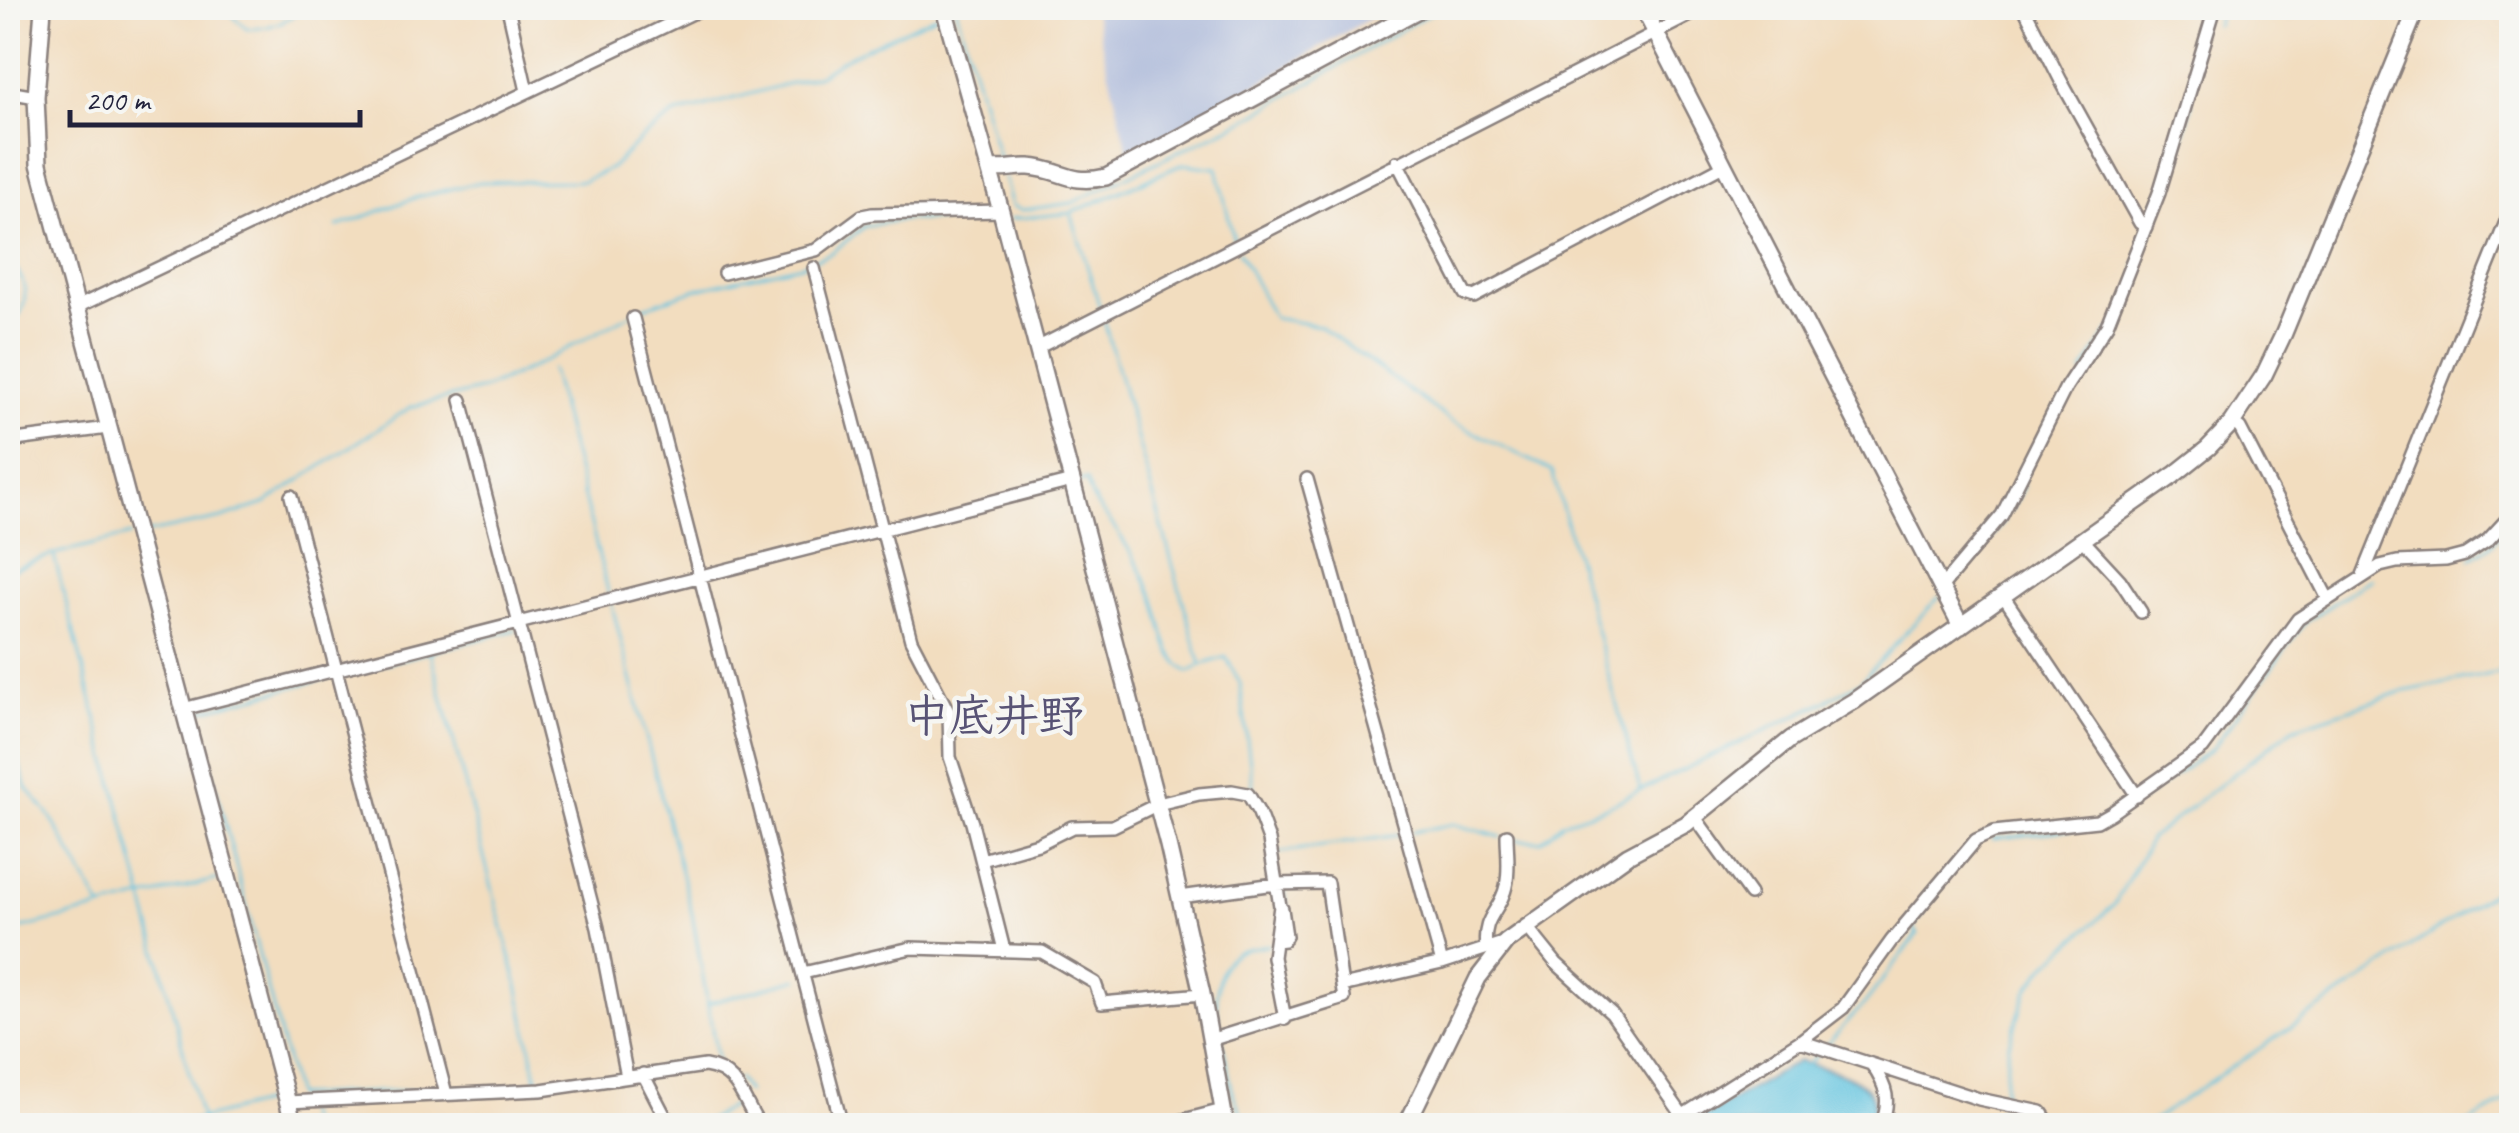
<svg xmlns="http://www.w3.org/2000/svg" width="2519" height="1133" viewBox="0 0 2519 1133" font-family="Caveat,'Klee One',sans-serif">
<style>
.industrial{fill:#bac4de}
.water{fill:#61c3df;stroke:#42728d;stroke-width:2.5}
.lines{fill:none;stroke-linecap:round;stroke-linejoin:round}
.stream{stroke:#61c3df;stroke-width:2.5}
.minor-casing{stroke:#8a807d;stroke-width:16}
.tertiary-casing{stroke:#8a807d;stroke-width:20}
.minor{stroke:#fff;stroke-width:11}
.tertiary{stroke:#fff;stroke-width:15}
.labels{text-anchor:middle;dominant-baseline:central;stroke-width:9;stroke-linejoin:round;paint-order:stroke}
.quarter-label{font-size:45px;font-weight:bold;fill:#585375;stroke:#f6f6f2}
</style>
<rect width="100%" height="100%" fill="#f6f6f2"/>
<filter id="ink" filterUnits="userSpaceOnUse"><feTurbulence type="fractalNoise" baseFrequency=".01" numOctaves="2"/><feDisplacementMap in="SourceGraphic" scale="20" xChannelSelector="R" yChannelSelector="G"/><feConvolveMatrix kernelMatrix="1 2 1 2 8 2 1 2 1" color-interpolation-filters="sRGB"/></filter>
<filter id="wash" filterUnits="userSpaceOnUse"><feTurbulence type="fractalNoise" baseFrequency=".0048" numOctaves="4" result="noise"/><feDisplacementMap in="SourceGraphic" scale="40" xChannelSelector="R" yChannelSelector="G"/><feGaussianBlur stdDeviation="2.25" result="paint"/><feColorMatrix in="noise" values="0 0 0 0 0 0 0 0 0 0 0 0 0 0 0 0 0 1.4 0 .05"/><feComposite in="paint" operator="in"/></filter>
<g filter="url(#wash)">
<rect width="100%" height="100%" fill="#f2ddbf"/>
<path class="industrial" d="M1093,8H1387L1130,159Z"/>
<path class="water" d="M1798,1061C1828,1070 1895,1080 1867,1125H1690Z"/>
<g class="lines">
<path class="stream" d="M212,8L228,11L247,29C271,29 286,21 304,8
M956,8L1000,164
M1653,8L1662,24
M8,12L11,8
M2216,25L2222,8
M1004,177L1012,206L1022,210L1072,203L1082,198L1245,120L1439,8
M1072,216L1100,308
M1010,219L1071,213L1183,164L1217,168L1234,240
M337,227L417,197L480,182L583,181L611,168L643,137L674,115L819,75L847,57L937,15
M1239,252L1274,318L1320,326L1451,421L1552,471L1640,789
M8,261C25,276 30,296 19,316L8,320
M2136,267L2171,181L2192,104
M1104,321L1201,665L1226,657L1240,683L1254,795
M551,369L609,595
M2082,373L2110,330
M1079,482L1087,480C1090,498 1097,506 1109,520C1125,541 1142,571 1153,595C1163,619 1163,659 1189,672L1201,665
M2011,510L2023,486
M144,534L222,518L264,504L411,407L483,389L531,368L644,307L697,289L801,265L831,253L865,226L902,220H997
M54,556L203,1126
M2471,558L2489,547L2512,523
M8,571L54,554L131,535
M1948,588L2004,521
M611,602L692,914L718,1063
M430,651L519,990L538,1084
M343,674L515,630
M8,734L27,788L50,816L101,907
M1412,832L1453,824L1501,837
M1993,839L2099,826L2119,816L2213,748L2305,622L2372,578
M1513,840L1541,841L1563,822L1604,808L1822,703L1860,682L1939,597
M1276,853L1399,835
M1284,887L1291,934
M8,926L23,928L223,878
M709,1003L798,979
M1220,1034C1216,1011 1211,964 1238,952C1247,947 1259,947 1269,945
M1222,1041L1233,1094L1247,1126
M1826,1045L1865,1003L1918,934L1913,927L1923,912
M659,1067L700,1061
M1806,1067L1820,1051
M738,1078L747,1092
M296,1096L437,1089
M296,1097L196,712L331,677
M2003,1100L2009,1044L2027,991L2044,967L2114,905L2151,838L2293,728L2401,692L2512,670
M304,1108L309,1126
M173,1126L278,1099
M698,1126L739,1102
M1137,1126L1213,1102
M1990,1126L2000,1108
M2144,1126L2512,879
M2463,1126L2512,1098"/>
</g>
</g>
<g filter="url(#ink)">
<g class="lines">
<g class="minor-casing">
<path id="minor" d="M508,8L527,91
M2024,8L2061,81L2140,223L2146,227
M8,92L36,97
M1397,162L1465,294L1474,297L1725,165
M814,268L911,640L949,713L950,757L972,823L1004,950
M724,273L816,250L862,216L872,214L1001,211
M75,308L703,8
M633,318L842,1126
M1037,348L1704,8
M461,400L598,928L627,1077
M2232,423L2240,428L2328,599
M8,441L108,428
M1307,479L1442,963
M291,496L446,1094
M2083,540L2120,580L2141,612
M2363,575L2512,207
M1943,585L2002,515L2066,387L2107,325L2159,193L2215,8
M2004,597L2137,796
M183,709L1072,481
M1694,816L1750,894
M982,860L1038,844L1072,827L1113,826L1158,804L1199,794L1232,791L1248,794L1259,813L1269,840L1280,906L1273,957L1285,1019
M1180,897L1275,884L1327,883L1342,986
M1527,927L1556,963L1612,1014L1683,1116
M1276,941L1284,940L1286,936L1282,909
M1486,948C1482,915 1500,913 1506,886C1510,870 1507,852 1507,835
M803,973L911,948L1042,952L1095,983L1102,1003L1202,994
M1210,1040L1344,998L1342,986L1442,963L1506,942
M1800,1041L1979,1099L2041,1112L2051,1126
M1872,1065C1887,1087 1891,1101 1881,1126
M643,1074L670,1126
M287,1102L541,1090L705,1066C740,1071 742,1101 760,1126
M1160,1126L1223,1110
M1666,1126L1800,1041L1843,1008L1892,940L1976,840L1994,832L2097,821L2111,813L2203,748L2298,619L2380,566L2397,562L2446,560L2465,555L2488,540L2512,514
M2502,1126L2512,1113"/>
</g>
<g class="tertiary-casing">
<path id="tertiary" d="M43,8L36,97L39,164L294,1126
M944,8L1001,211L1168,845L1202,994L1226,1126
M1643,8L1961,626
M989,168C1003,171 1015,166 1029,167C1062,169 1069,186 1106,177L1422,8
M1406,1126L1478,978L1506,942L1628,855L1686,824L1791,739L1854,701L2174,475L2208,448L2232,423L2264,375L2284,333L2417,8"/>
</g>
<use href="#minor" class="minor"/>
<use href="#tertiary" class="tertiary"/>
</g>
</g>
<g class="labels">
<g class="quarter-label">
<text x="994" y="716">中底井野</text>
</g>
</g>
<rect width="2519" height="1133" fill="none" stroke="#f6f6f2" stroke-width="40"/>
<path d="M70 110v15h290v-15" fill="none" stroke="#22223b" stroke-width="5"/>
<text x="85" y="110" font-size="30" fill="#22223b" stroke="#f6f6f2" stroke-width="8" paint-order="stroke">200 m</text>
</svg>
